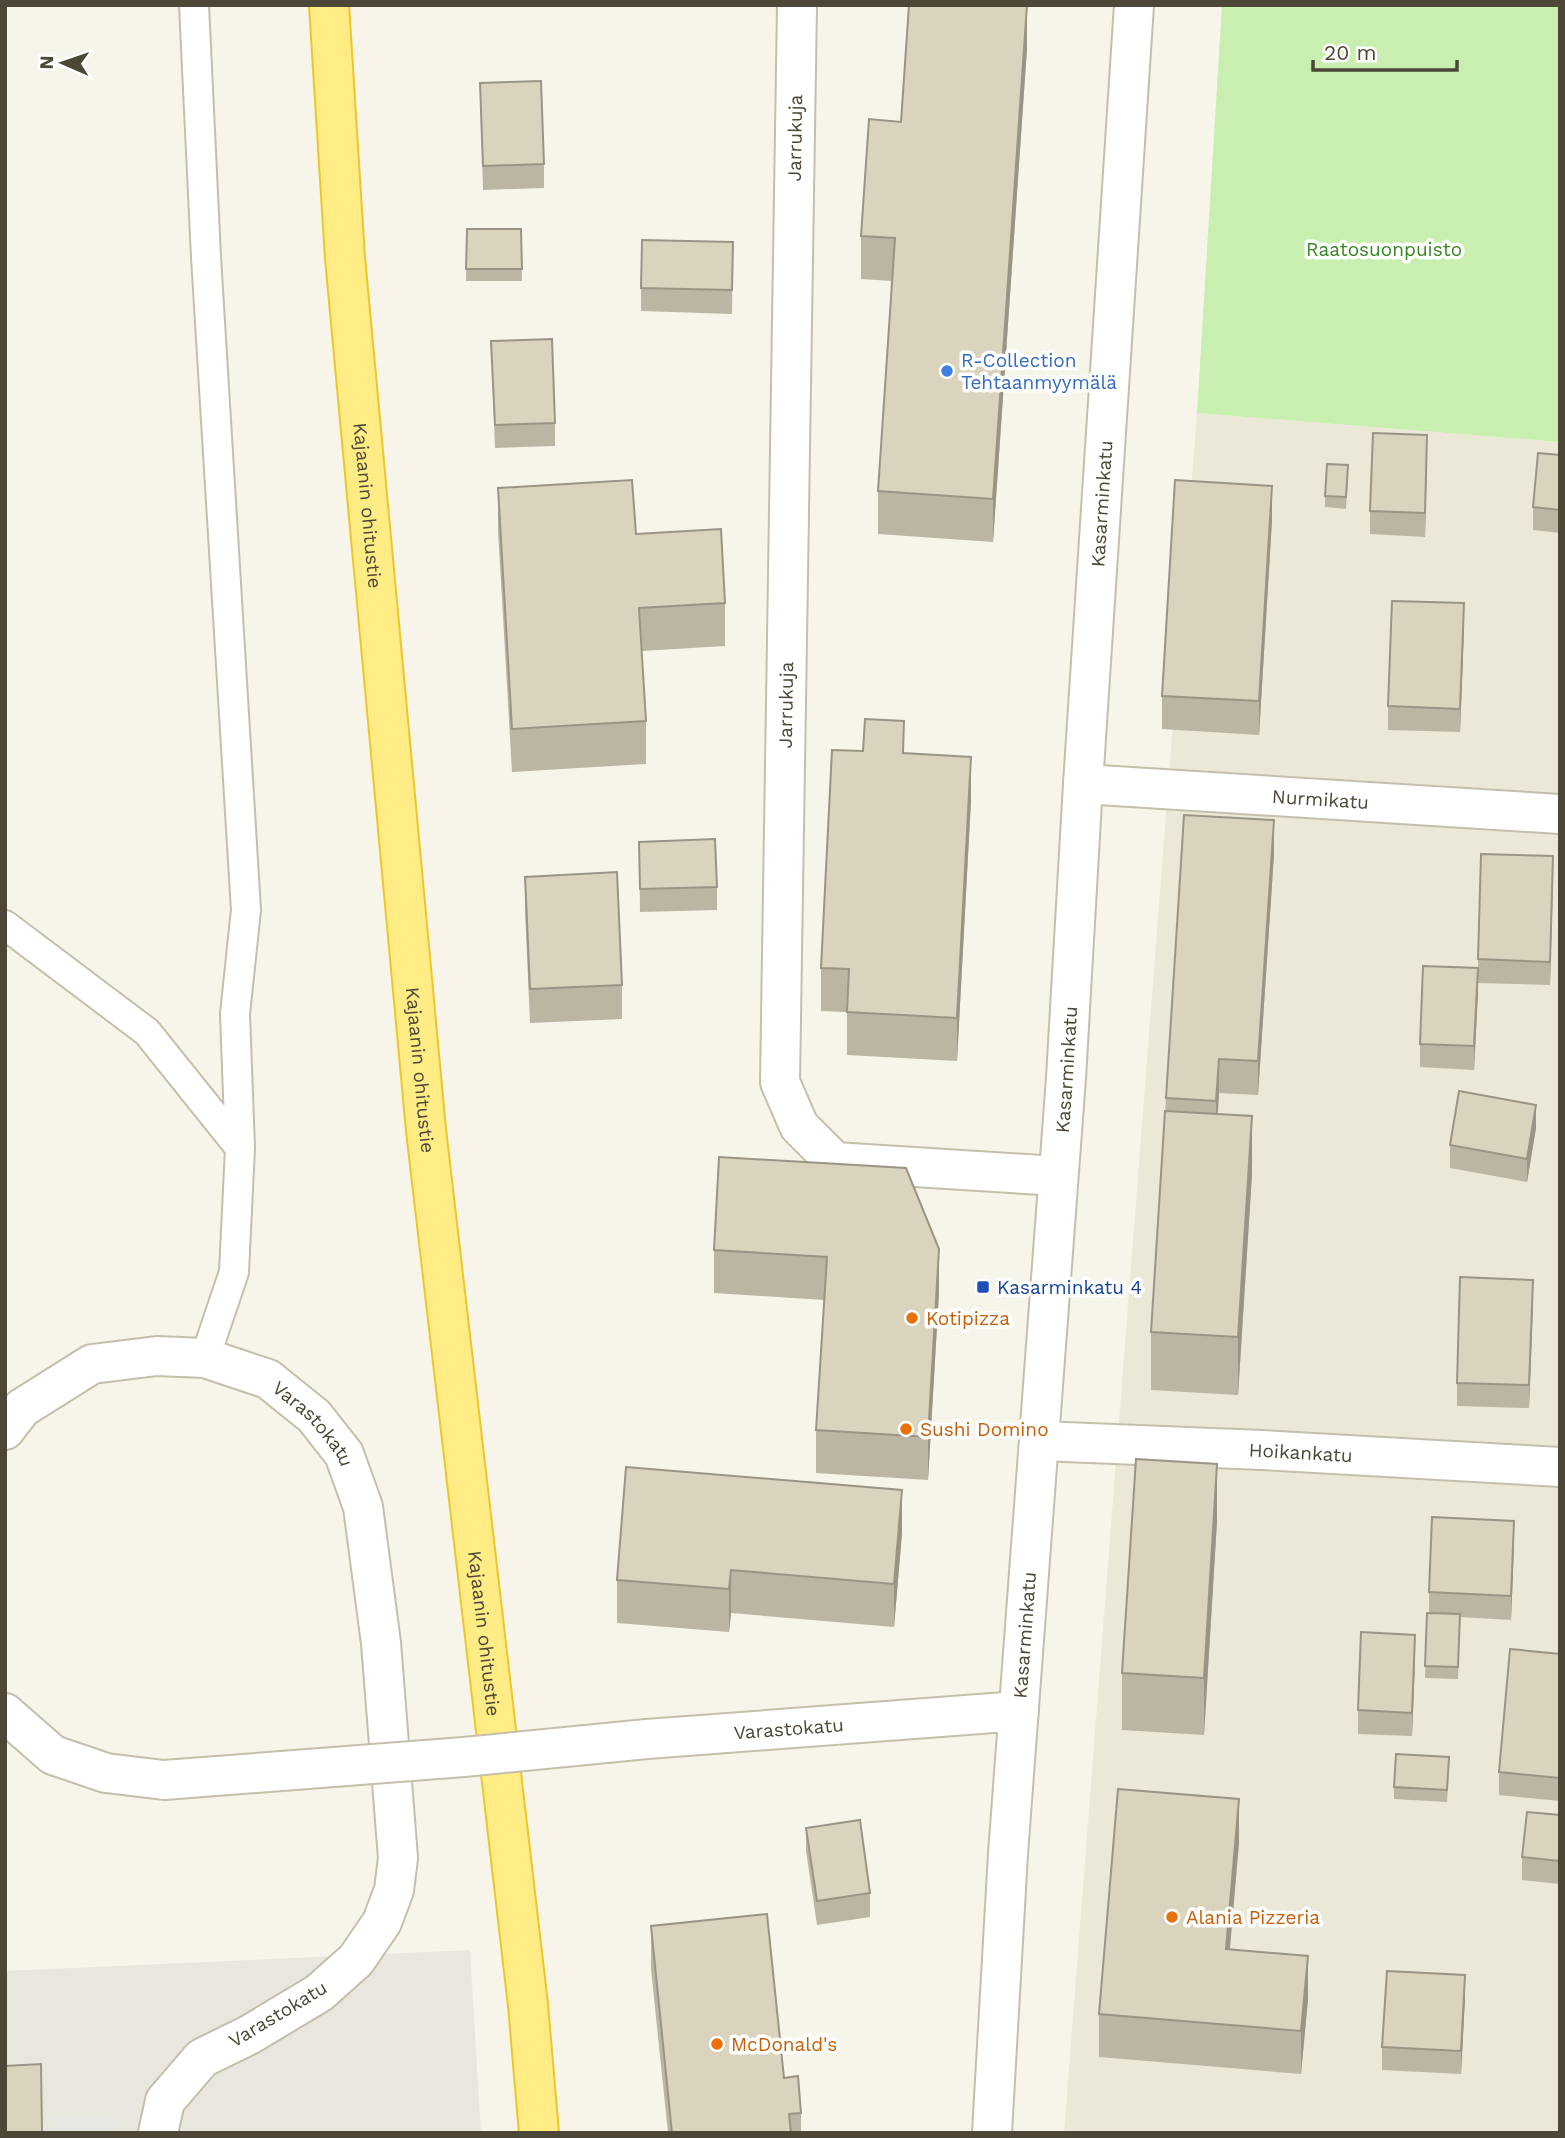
<svg xmlns="http://www.w3.org/2000/svg" width="1565" height="2138" viewBox="0 0 1565 2138" font-family="'Work Sans',sans-serif">
<style>
.residential{fill:#ebe8d8}
.industrial{fill:#e9e6de}
.green{fill:#c8efaf}
.parking{fill:#e8e6e2}
.lines{fill:none;stroke-linecap:round;stroke-linejoin:round}
.service-casing{stroke:#c4bfab;stroke-width:32}
.minor-casing{stroke:#c4bfab;stroke-width:42}
.tertiary-casing{stroke:#c4bfab;stroke-width:42}
.trunk-casing{stroke:#efc52c;stroke-width:42}
.service{stroke:#fff;stroke-width:28}
.minor{stroke:#fff;stroke-width:38}
.tertiary{stroke:#fff;stroke-width:38}
.trunk{stroke:#ffec84;stroke-width:38}
.minor-bridge-casing{stroke:#c4bfab;stroke-width:42;stroke-linecap:butt}
.minor-bridge{stroke:#fff;stroke-width:38}
.wall{fill:#bbb5a3}
.shaded-wall{fill:#999485}
.building{fill:#dad3be;stroke:#999485;stroke-width:2}
.shop-dot{fill:#3f7fe0;stroke:#fff;stroke-width:2.5}
.transit-dot{fill:#1a4fb4;stroke:#fff;stroke-width:2.5}
.food-dot{fill:#e8710a;stroke:#fff;stroke-width:2.5}
.labels{text-anchor:middle;dominant-baseline:central;stroke-width:7;stroke-linejoin:round;paint-order:stroke}
.street-label{font-size:19px;fill:#4c4737;stroke:#fff}
.park-label{font-size:19px;fill:#388622;stroke:#fff}
.shop-label{font-size:19px;fill:#366cbe;stroke:#fff;text-anchor:start}
.transit-label{font-size:19px;fill:#164399;stroke:#fff;text-anchor:start}
.food-label{font-size:19px;fill:#c56008;stroke:#fff;text-anchor:start}
</style>
<rect width="100%" height="100%" fill="#f7f5ea"/>
<path class="residential" d="M1197,413L1560,442V2133H1064Z"/>
<path class="industrial" d="M470,1950L481,2133H5V1971Z"/>
<path class="green" d="M1222,5H1560V442L1197,413Z"/>
<path class="parking" d="M53,2117H116L117,2133H54Z"/>
<g class="lines">
<g class="service-casing">
<path id="service" d="M194,5L206,257L246,910L235,1014L240,1148L234,1272L205,1358
M5,925L147,1032L240,1148"/>
</g>
<g class="minor-casing">
<g id="minor">
<path d="M797,5L780,1082L799,1126L835,1162L1058,1176"/>
<path id="s1" d="M1083,784L1560,814"/>
<path id="s2" d="M5,1430L22,1408L92,1364L157,1356L205,1358L268,1379L314,1416L344,1454L363,1507L381,1643L398,1858L394,1890L382,1922L356,1960L319,1993L249,2035L202,2058L165,2101L158,2133"/>
<path id="s3" d="M1040,1441L1262,1450L1560,1467"/>
<path d="M5,1713L53,1755L106,1773L164,1780"/>
<path id="s4" d="M647,1739L1019,1711"/>
</g>
</g>
<g class="tertiary-casing">
<g id="tertiary">
<path id="s5" d="M992,2133L1008,1854L1066,1078L1083,784L1134,5"/>
</g>
</g>
<g class="trunk-casing">
<g id="trunk">
<path id="s6" d="M329,5L345,258L426,1130L528,2005L539,2133"/>
</g>
</g>
<use href="#service" class="service"/>
<use href="#minor" class="minor"/>
<use href="#tertiary" class="tertiary"/>
<use href="#trunk" class="trunk"/>
<g class="minor-bridge-casing">
<path id="minor-bridge" d="M164,1780L464,1757L647,1739"/>
</g>
<use href="#minor-bridge" class="minor-bridge"/>
</g>
<path class="wall" d="M573,5H602V6L574,7Z
M1027,48L993,542L878,534V491L892,281L861,279V236L901,122Z
M480,83L544,164V188L483,190Z
M467,229H521L522,281H466Z
M733,242L732,314L641,311V288Z
M491,341L555,423V446L495,448Z
M1560,455V533L1533,530V507Z
M1427,459L1425,537L1370,534V511Z
M1348,476L1346,509L1325,507V496Z
M498,488L725,603V646L642,651L646,721V764L512,772L498,531Z
M1272,520L1259,735L1162,729V696Z
M1464,626L1460,732L1388,730V706Z
M904,753L971,800L957,1061L847,1055V1012L821,1011V968Z
M639,842L717,887V910L640,912Z
M1274,854L1258,1095L1219,1093L1218,1114L1252,1174L1238,1395L1151,1390V1332L1166,1098Z
M525,877L622,985V1019L530,1023L525,910Z
M1553,879L1550,985L1478,983V959Z
M1478,992L1474,1070L1420,1067V1044Z
M1536,1128L1527,1182L1450,1168V1145Z
M906,1168L939,1292L928,1480L816,1473V1430L824,1300L714,1293V1250Z
M1533,1303L1529,1408L1457,1406V1383Z
M1217,1521L1204,1735L1122,1730V1673Z
M902,1533L894,1627L731,1613L729,1632L617,1623V1580Z
M1514,1544L1511,1620L1460,1617L1458,1679L1425,1678L1427,1613H1429V1592Z
M1560,1654V1801L1499,1795V1772Z
M1415,1658L1412,1736L1358,1734V1710Z
M1449,1769L1447,1802L1394,1799V1787Z
M1560,1815V1884L1522,1880V1857Z
M806,1828L870,1893V1917L817,1925L806,1851Z
M1239,1842L1230,1949L1308,1999L1301,2074L1099,2057V2014Z
M651,1926L784,2078L801,2113V2133H668L651,1969Z
M1465,1998L1461,2074L1382,2070V2047Z"/>
<path class="shaded-wall" d="M1027,5V48L993,542V499Z
M1427,435V459L1425,537V513Z
M1272,486V520L1259,735V701Z
M1464,603V626L1460,732V709Z
M971,757V800L957,1061V1018Z
M1274,820V854L1258,1095V1061Z
M1553,856V879L1550,985V962Z
M1478,968V992L1474,1070V1046Z
M1219,1059V1093L1216,1135V1101Z
M1536,1105V1128L1527,1182V1159Z
M1252,1116V1174L1238,1395V1337Z
M939,1249V1292L928,1480V1437Z
M1533,1280V1303L1529,1408V1385Z
M1217,1464V1521L1204,1735V1678Z
M902,1490V1533L894,1627V1584Z
M1514,1521V1544L1511,1620V1596Z
M731,1570V1613L729,1632V1589Z
M1415,1635V1658L1412,1736V1713Z
M1239,1799V1842L1226,1992V1949Z
M1308,1956V1999L1301,2074V2031Z
M1465,1975V1998L1461,2074V2051Z"/>
<path class="building" d="M909,5H1027L993,499L878,491L895,238L861,236L869,119L901,122Z
M541,81L544,164L483,166L480,83Z
M467,229H521L522,269H466Z
M642,240L733,242L732,290L641,288Z
M552,339L555,423L495,425L491,341Z
M1373,433L1427,435L1425,513L1370,511Z
M1538,453L1560,455V510L1533,507Z
M1327,464L1348,465L1346,497L1325,496Z
M632,480L636,534L721,529L725,603L639,608L646,721L512,729L498,488Z
M1175,480L1272,486L1259,701L1162,696Z
M1392,601L1464,603L1460,709L1388,706Z
M865,719L904,721L903,753L971,757L957,1018L847,1012L849,969L821,968L832,750L863,751Z
M1184,815L1274,820L1258,1061L1219,1059L1216,1101L1166,1098Z
M715,839L717,887L640,889L639,842Z
M1481,854L1553,856L1550,962L1478,959Z
M617,872L622,985L530,989L525,877Z
M1423,966L1478,968L1474,1046L1420,1044Z
M1459,1091L1536,1105L1527,1159L1450,1145Z
M1165,1111L1252,1116L1238,1337L1151,1332Z
M719,1157L906,1168L939,1249L928,1437L816,1430L827,1257L714,1250Z
M1460,1277L1533,1280L1529,1385L1457,1383Z
M1136,1459L1217,1464L1204,1678L1122,1673Z
M626,1467L902,1490L894,1584L731,1570L729,1589L617,1580Z
M1432,1517L1514,1521L1511,1596L1429,1592Z
M1427,1613L1460,1614L1458,1667L1425,1666Z
M1361,1632L1415,1635L1412,1713L1358,1710Z
M1510,1649L1560,1654V1778L1499,1772Z
M1396,1754L1449,1757L1447,1790L1394,1787Z
M1118,1789L1239,1799L1226,1949L1308,1956L1301,2031L1099,2014Z
M1527,1812L1560,1815V1861L1522,1857Z
M860,1820L870,1893L817,1901L806,1828Z
M767,1914L784,2078L798,2076L801,2113L789,2114L791,2133H672L651,1926Z
M1387,1971L1465,1975L1461,2051L1382,2047Z
M41,2064L42,2133H5V2066Z"/>
<circle class="shop-dot" cx="947" cy="371" r="7"/>
<rect class="transit-dot" x="976" y="1280" width="14" height="14" rx="3.5"/>
<g class="food-dot">
<circle cx="912" cy="1318" r="7"/>
<circle cx="906" cy="1429" r="7"/>
<circle cx="1172" cy="1917" r="7"/>
<circle cx="717" cy="2044" r="7"/>
</g>
<g class="labels">
<g class="street-label">
<text transform="translate(795 138) rotate(-89)">Jarrukuja</text>
<text stroke="none"><textPath href="#s5" startOffset="1633">Kasarminkatu</textPath></text>
<text stroke="none"><textPath href="#s6" startOffset="502">Kajaanin ohitustie</textPath></text>
<text transform="translate(786 705) rotate(-89)">Jarrukuja</text>
<text stroke="none"><textPath href="#s1" startOffset="238">Nurmikatu</textPath></text>
<text stroke="none"><textPath href="#s5" startOffset="1066">Kasarminkatu</textPath></text>
<text stroke="none"><textPath href="#s6" startOffset="1069">Kajaanin ohitustie</textPath></text>
<text stroke="none"><textPath href="#s2" startOffset="355">Varastokatu</textPath></text>
<text stroke="none"><textPath href="#s3" startOffset="261">Hoikankatu</textPath></text>
<text stroke="none"><textPath href="#s6" startOffset="1636">Kajaanin ohitustie</textPath></text>
<text stroke="none"><textPath href="#s5" startOffset="499">Kasarminkatu</textPath></text>
<text stroke="none"><textPath href="#s4" startOffset="142">Varastokatu</textPath></text>
<text transform="translate(278 2014) rotate(-31)">Varastokatu</text>
</g>
<g class="park-label">
<text x="1384" y="249">Raatosuonpuisto</text>
</g>
<g class="shop-label">
<text x="961" y="360">R-Collection<tspan x="961" dy="22">Tehtaanmyymälä</tspan></text>
</g>
<g class="transit-label">
<text x="997" y="1287">Kasarminkatu 4</text>
</g>
<g class="food-label">
<text x="926" y="1318">Kotipizza</text>
<text x="920" y="1429">Sushi Domino</text>
<text x="1186" y="1917">Alania Pizzeria</text>
<text x="731" y="2044">McDonald's</text>
</g>
</g>
<rect width="1565" height="2138" fill="none" stroke="#4c4737" stroke-width="14"/>
<g transform="translate(63 63) rotate(272)" stroke="#ffffff" stroke-width="5" paint-order="stroke">
<path d="M0-5L12 26L0 18L-12 26Z" fill="#4c4737"/>
<text y="-10" font-size="19" font-weight="bold" text-anchor="middle" fill="#4c4737">N</text>
</g>
<path d="M1313 60v10h144v-10" fill="none" stroke="#4c4737" stroke-width="3.5"/>
<text x="1324" y="60" font-size="21" fill="#4c4737" stroke="#ffffff" stroke-width="5" paint-order="stroke">20 m</text>
</svg>
